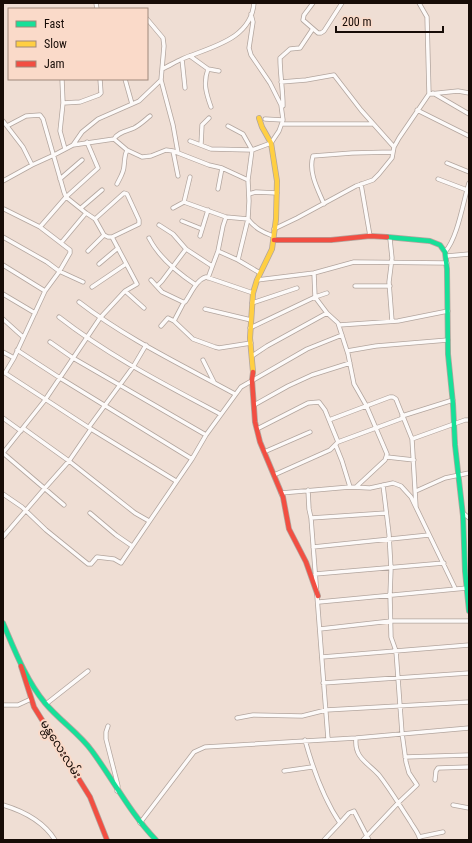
<svg xmlns="http://www.w3.org/2000/svg" width="472" height="843" viewBox="0 0 472 843" font-family="'Roboto Condensed','Noto Sans Myanmar',sans-serif">
<style>
.lines{fill:none;stroke-linecap:round;stroke-linejoin:round}
.street-casing{stroke:#b2a59e;stroke-width:5}
.fast-casing{stroke:#b2a59e;stroke-width:6}
.slow-casing{stroke:#b2a59e;stroke-width:6}
.jam-casing{stroke:#b2a59e;stroke-width:6}
.street{stroke:#fdfaf9;stroke-width:3.5}
.fast{stroke:#16e098;stroke-width:4.5}
.slow{stroke:#ffcf43;stroke-width:4.5}
.jam{stroke:#f24e42;stroke-width:4.5}
.labels{text-anchor:middle;dominant-baseline:central;stroke-width:4;stroke-linejoin:round;paint-order:stroke}
.street-label{font-size:12px;fill:#170c07;stroke:#fadac9}
</style>
<rect width="100%" height="100%" fill="#efded4"/>
<g class="lines">
<g class="street-casing">
<path id="street" d="M96,3L97,9
M313,3L304,15L303,20L318,33H321L324,31L342,3
M419,3L427,17L429,94
M147,19L163,38L164,46L161,80L173,125L178,153
M190,56L208,69C203,83 206,93 211,107
M182,59L185,88
M162,69C169,66 175,62 182,59C210,47 251,40 254,3
M208,69L219,71
M62,79L63,103L60,131L65,149
M125,79L132,104
M281,82L306,80L334,75L361,110L394,147
M433,93L469,114
M63,103L80,102L99,95L101,93L100,79
M283,106C283,90 280,74 280,58L290,49L300,48L312,30
M417,110L469,136
M265,119L283,120
M3,121L23,147L32,165
M282,124H372
M7,126L26,116L40,115L43,119L64,192L66,197L86,213L61,243
M228,126L243,134L252,150L248,180
M114,139C118,132 127,131 134,128C140,125 145,120 150,116
M190,141L211,149L252,150L271,143L279,131L283,120L281,105L270,83L251,55L249,48L253,22L251,14
M73,145L82,132L98,119L139,101L161,80
M201,145L202,125L209,118
M173,151L178,176
M447,163L469,172
M60,179L82,160
M438,179L467,190
M3,181L32,165L54,155L73,145L114,139L127,150L142,157L151,156L166,150L173,151L209,165L222,168L248,180L249,201L248,219L238,260
M117,184C120,178 124,172 124,166C125,159 124,156 127,150
M361,184L370,236
M218,189L222,168
M249,194L256,192L277,193
M184,202L226,217L248,219C255,228 262,232 273,236
M324,204C318,190 308,172 313,156L352,153L393,152
M81,208L102,190
M173,208L184,202L190,177
M4,209L40,227L70,250V253L59,272L45,291L14,358L5,373L91,429L176,481
M86,213L95,219L104,235L88,251
M95,219L124,193L127,194L139,220V224L112,237H108L104,235
M182,221L202,229
M159,225L173,234L186,249L212,266
M40,227L66,197L98,168L87,142
M274,229L297,218L356,186L373,180L379,174L392,158L394,147L399,138L429,94L458,91L469,93
M200,236L208,210
M3,237L47,262L59,271L83,282
M149,238C159,258 178,273 196,285
M390,239L392,258L389,282L392,321
M218,251L238,260L260,273
M445,252C458,237 463,202 469,183
M447,256L469,254
M99,264L118,248
M3,265L45,291
M314,273L315,297L327,313L338,323L348,354L354,384L366,405L387,454L385,460L356,487
M208,278L218,251L223,226L226,217
M151,280L162,292L183,302H185C191,294 196,280 206,277L253,293
M257,280L314,273L354,262L447,263
M157,286L162,281L186,249
M355,286H390
M92,287L126,264
M125,291L144,308
M3,294L35,313
M79,302C127,339 182,365 235,394
M184,302L174,321L193,339L215,347L219,348L251,343
M252,303L297,288
M205,309L251,320
M59,317C109,356 164,384 220,414
M3,319L23,337
M339,325L398,321L448,311
M161,326L168,318L174,321
M250,328L315,297L327,293
M50,342L73,358L206,435
M17,350L60,378L192,459
M347,351L376,346L448,340
M3,352L14,358
M252,356L267,346L327,313
M203,360L214,382
M254,405L288,386L312,375L350,363
M402,416L453,400
M3,418L21,431
M329,420L390,397H393L396,399L412,439L416,507
M89,427L133,367L146,345
M23,428L69,461L135,513L149,521
M257,429L308,403L319,402L325,410L338,442
M412,439L465,420H469
M336,446L342,461L350,487
M264,452L310,432
M3,453L45,400L100,318L125,291L137,284L112,237
M3,453L64,505
M387,457L414,460
M274,475L330,450L338,442L403,418
M308,490L309,509L311,518
M416,491L445,478L469,473
M281,493L350,487L370,488L393,483L401,486L411,497L455,588
M3,494L22,507L46,530L88,564H91L97,557L114,559L121,563L192,459L206,435L241,387L307,349L342,335
M90,513L116,535L132,546
M463,513L469,518
M3,537L45,488L69,461L91,429
M313,547L429,535
M315,574L444,563
M319,602L467,588
M320,629L391,621H469
M322,657L469,645
M323,683L469,673
M46,704L88,671
M3,705H18L31,699
M237,718L253,715L302,716L326,710L469,702
M108,726L106,732V739L118,786L117,791
M356,738C354,758 367,762 379,775C390,789 400,806 410,821C413,827 419,833 420,840
M328,739L311,518L386,513
M305,740C313,769 323,798 340,823L324,840
M405,757L469,755
M284,771L312,767
M435,780L436,771L438,768L469,767
M3,805C23,811 44,822 55,840
M453,805L469,808
M140,823L194,752L205,747L356,738L469,728
M340,823L349,813L354,811L369,840
M419,837L443,832
M363,840L398,803L417,785L409,773L406,762L402,733L396,651L391,637L390,595L391,569L389,534L383,485"/>
</g>
<g class="fast-casing">
<path id="fast" d="M387,237L430,241L440,245L445,252L447,269L448,354L453,404L455,445L463,516L465,571L469,611
M3,623C15,651 26,680 45,703C60,721 79,733 92,751C114,781 130,813 156,840"/>
</g>
<g class="slow-casing">
<path id="slow" d="M253,372L250,338L253,293L257,280L272,249L276,219L277,181L271,143L262,127L259,118"/>
</g>
<g class="jam-casing">
<path id="jam" d="M274,240H331L370,236L387,237
M253,372L252,380L255,422L260,442L283,497L289,529L306,562L318,596
M21,666L34,707L90,797L107,840"/>
</g>
<use href="#street" class="street"/>
<use href="#fast" class="fast"/>
<use href="#slow" class="slow"/>
<use href="#jam" class="jam"/>
</g>
<g class="labels">
<g class="street-label">
<text transform="translate(61 749) rotate(58)">မန္တလေးလမ်း</text>
</g>
</g>
<rect width="472" height="843" fill="none" stroke="#170c07" stroke-width="8"/>
<rect x="8" y="8" width="140" height="72" fill="#fadac9" stroke="#9f887b"/>
<rect x="16" y="21" width="20" height="6" fill="#16e098" stroke="#9f887b"/>
<text x="44" y="28" font-size="12" fill="#170c07">Fast</text>
<rect x="16" y="41" width="20" height="6" fill="#ffcf43" stroke="#9f887b"/>
<text x="44" y="48" font-size="12" fill="#170c07">Slow</text>
<rect x="16" y="61" width="20" height="6" fill="#f24e42" stroke="#9f887b"/>
<text x="44" y="68" font-size="12" fill="#170c07">Jam</text>
<path d="M336 26v6h107v-6" fill="none" stroke="#170c07" stroke-width="2"/>
<text x="342" y="26" font-size="12" fill="#170c07" stroke="#fadac9" stroke-width="3" paint-order="stroke">200 m</text>
</svg>
